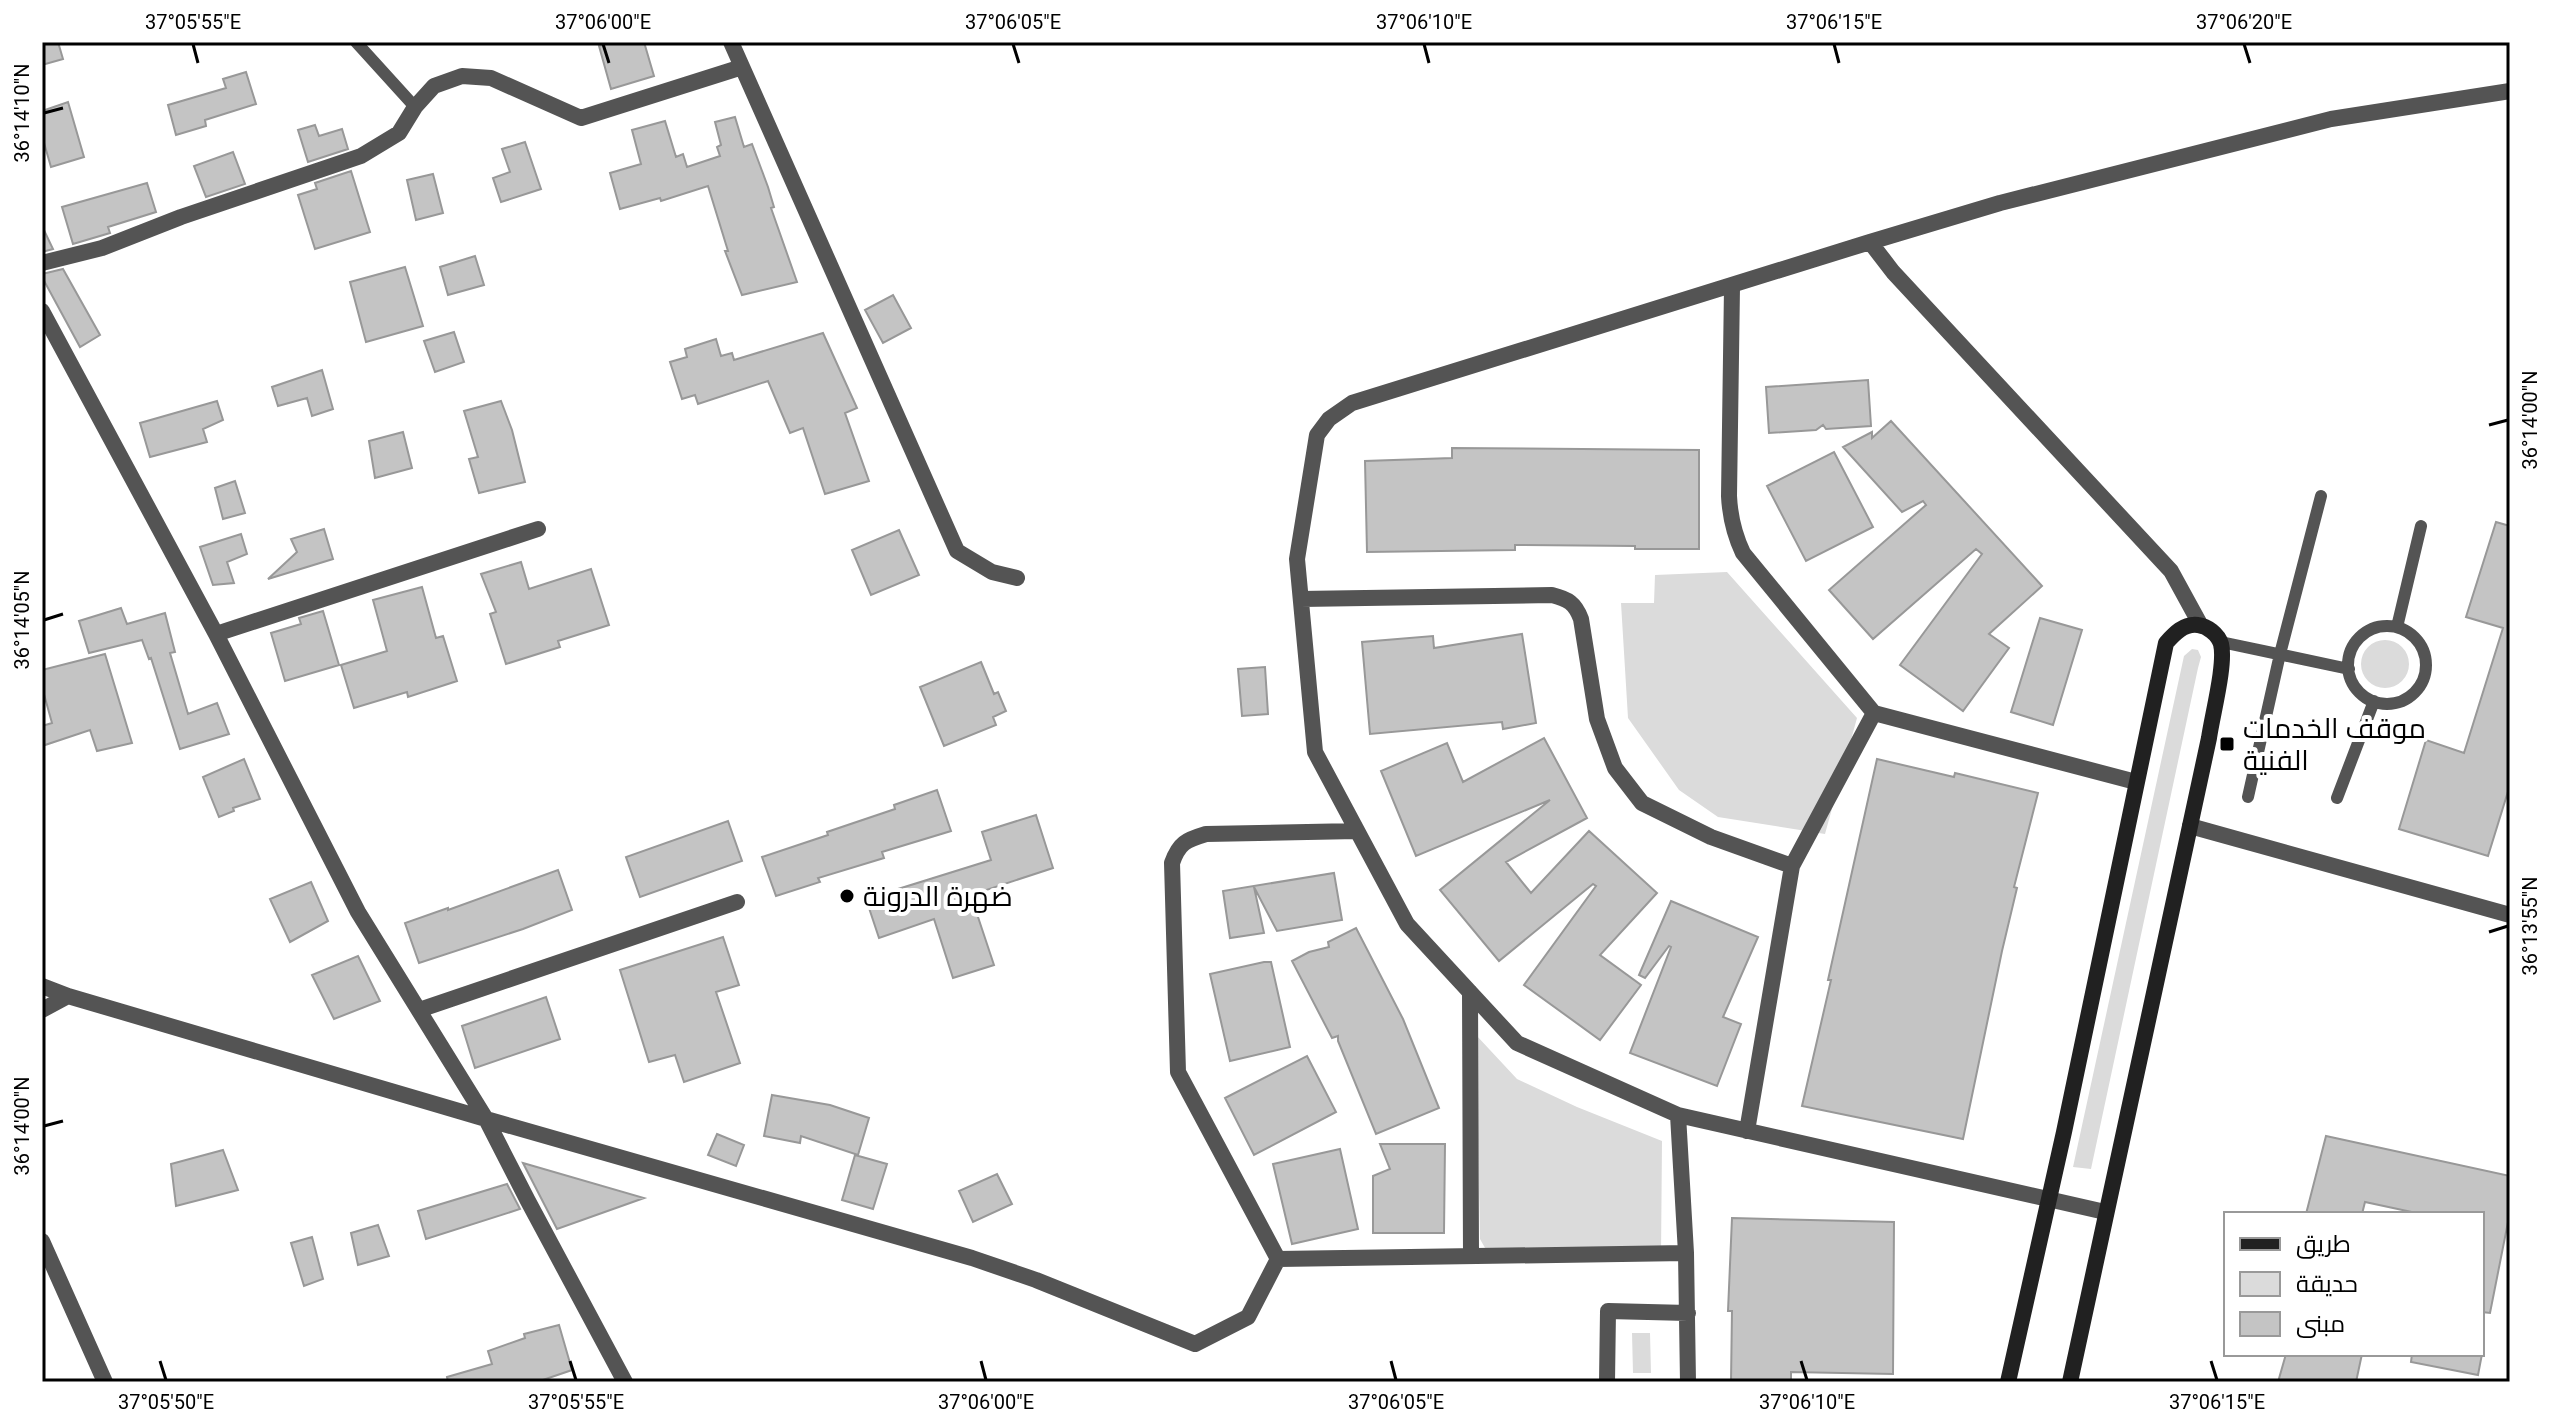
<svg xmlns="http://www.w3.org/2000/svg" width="2552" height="1424" viewBox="0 0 2552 1424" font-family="Roboto,Cairo,sans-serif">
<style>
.green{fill:#dbdbdb}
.building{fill:#c4c4c4;stroke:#989898;stroke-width:2}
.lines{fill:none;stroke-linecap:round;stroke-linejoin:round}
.lane{stroke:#545454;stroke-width:12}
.street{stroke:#545454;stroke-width:16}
.secondary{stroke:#212121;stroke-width:16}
.ticks{fill:none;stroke:#000;stroke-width:3}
.poi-dot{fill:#000;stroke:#fff;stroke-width:3}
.labels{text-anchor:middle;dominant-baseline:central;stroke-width:8;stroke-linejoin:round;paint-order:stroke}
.poi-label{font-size:28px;fill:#000;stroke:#fff;text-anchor:start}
.neatline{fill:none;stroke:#000;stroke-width:3}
.ticks-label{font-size:20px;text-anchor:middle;fill:#000}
</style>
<rect width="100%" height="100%" fill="#fff"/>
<path class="green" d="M1727,572L1857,718L1825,834L1718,817L1679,790L1628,718L1621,603H1654L1655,575Z
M2361 664a24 24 0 1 1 48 0a24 24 0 1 1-48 0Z
M2192,649L2198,650L2201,657L2198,668L2091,1169L2073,1167L2184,656Z
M1476,1035L1517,1079L1577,1107L1662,1141L1661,1255H1489L1480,1239Z
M1632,1333H1650L1651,1373H1633Z"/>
<path class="building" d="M42,42H58L63,59L42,65Z
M613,42H644L654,76L611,89L599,46Z
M246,72L256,104L205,120L206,126L176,135L168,105L226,88L223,79Z
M68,102L84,157L51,167L42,136V111Z
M735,117L744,147L752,144L768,187L774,207L771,208L797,282L742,295L725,251H728L708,186L661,201L660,198L620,209L610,173L641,164L632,130L665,121L676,157L683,154L687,167L720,156L717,147L721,145L715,122Z
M315,125L319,136L342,129L348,149L308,162L298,130Z
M525,142L541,189L501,202L493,178L510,172L502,149Z
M233,152L245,184L206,197L194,166Z
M351,171L370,232L315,249L298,195L317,189L315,183Z
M433,174L443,213L416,220L407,180Z
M147,183L156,212L108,227L110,233L73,244L62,207Z
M42,226L53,249L42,252Z
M475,256L484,285L448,295L440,267Z
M405,267L423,326L366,342L350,282Z
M63,269L100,335L80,347L42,277V274Z
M893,295L911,328L883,343L865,310Z
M454,332L464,362L435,372L424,341Z
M823,333L857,408L845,413L869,481L825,494L803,428L790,433L768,381L698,404L695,395L682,399L670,362L687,357L685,349L716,339L721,356L732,353L734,360Z
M322,370L333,409L312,416L307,398L278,406L272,387Z
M1868,380L1871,426L1826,429L1823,425L1816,430L1769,433L1766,387Z
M217,401L223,420L203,429L207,442L150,457L140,423Z
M501,401L512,430L525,482L479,493L469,459L478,457L464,411Z
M1891,421L2042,586L1989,634L2009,648L1963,711L1900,665L1982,554L1976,549L1873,639L1829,590L1926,505L1923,501L1902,512L1843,447L1872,432V438Z
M403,432L412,468L375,478L369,441Z
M1452,448L1699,450V549H1635V546L1515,545V550L1367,552L1365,461L1452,458Z
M1834,452L1873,527L1806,561L1767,486Z
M235,481L245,513L223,519L215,488Z
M2496,522L2510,526V785L2488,856L2399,829L2426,740L2464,753L2503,628L2466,617Z
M324,529L333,559L268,579L297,552L291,539Z
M899,530L919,575L871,595L852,550Z
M241,534L247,554L227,562L234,583L213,585L200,547Z
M521,562L529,589L591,569L609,625L558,641L560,647L506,664L490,614L496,612L481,574Z
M422,587L436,638L443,636L457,681L408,697L407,692L354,708L341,665L387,651L373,600Z
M121,608L127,624L165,613L175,652L170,653L188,714L217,703L229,734L180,749L151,658L149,659L142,640L89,653L79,621Z
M323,611L339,665L285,681L271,633L301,624L299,618Z
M2040,618L2082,630L2053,725L2011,712Z
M1522,634L1536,723L1503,729L1502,722L1370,734L1362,642L1433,636L1434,648Z
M105,654L132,743L97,751L90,730L42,746V726L52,723L42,687V670Z
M981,662L994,694L998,692L1006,711L993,717L996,725L944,746L920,687Z
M1265,667L1268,714L1242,716L1238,669Z
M1544,738L1587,818L1506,862L1531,893L1589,831L1657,893L1600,955L1641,985L1600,1040L1524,985L1596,886L1593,884L1499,961L1440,890L1550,800L1416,856L1381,771L1447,743L1463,782Z
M244,759L260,799L233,808L234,811L219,817L203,777Z
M1877,759L1954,777L1955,773L2038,793L2014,887L2017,888L2002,951L1963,1139L1802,1106L1831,980H1828Z
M937,790L951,831L882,852L884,858L818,878L820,882L776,896L762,857L828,835L827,832L895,809L894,805Z
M1036,815L1053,868L980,892L984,902L974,905L994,965L953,978L934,919L879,938L866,899L991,860L982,832Z
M728,821L742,861L640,897L626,857Z
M558,870L572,910L523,929L419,963L405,923L448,908V910Z
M1334,873L1342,920L1277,931L1254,887L1264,933L1230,938L1223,891Z
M311,882L328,921L290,942L270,899Z
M1671,901L1758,937L1723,1017L1741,1024L1717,1086L1630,1053L1671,947L1669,946L1645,978L1639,975Z
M1356,928L1403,1019L1439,1108L1376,1134L1338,1041V1036L1332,1038L1292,961L1309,952L1329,947L1328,942Z
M723,937L739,985L716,992L740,1063L684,1082L675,1055L649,1062L620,970Z
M358,956L380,1001L334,1019L312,975Z
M1264,962H1271L1290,1047L1230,1061L1210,974Z
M546,997L560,1039L475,1068L462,1026Z
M1307,1056L1336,1112L1254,1155L1225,1098Z
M772,1095L830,1105L869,1118L858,1155L801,1136L800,1143L764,1136Z
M717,1134L744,1145L736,1166L708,1155Z
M2326,1136L2510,1176V1212L2490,1313L2482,1312V1214H2421L2365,1202L2362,1214H2306Z
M1380,1144H1445L1444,1233H1373V1176L1390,1169Z
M1340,1149L1358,1229L1292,1244L1273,1164Z
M223,1150L238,1190L176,1206L171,1164Z
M855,1155L887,1164L873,1209L842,1200Z
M523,1163L644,1198L557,1229Z
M997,1174L1012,1204L973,1222L959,1191Z
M507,1184L520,1209L426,1239L418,1211Z
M1732,1218L1894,1222L1893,1374L1791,1372V1382H1731L1732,1311H1728Z
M378,1225L389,1256L358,1265L351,1233Z
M312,1237L323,1279L304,1286L291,1243Z
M559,1325L572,1370L537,1382H448L447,1377L492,1364L488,1351L525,1338L524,1334Z
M2286,1354H2362L2356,1382H2278Z
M2412,1354H2482L2478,1375L2411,1362Z"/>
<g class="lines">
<path class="lane" d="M356,42L415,107
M2348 665a39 39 0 1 1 78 0a39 39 0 1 1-78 0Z
M2397,627L2421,526
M2221,642L2349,669
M2248,797L2280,654L2321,496
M2337,798L2374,701"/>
<path class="street" d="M731,42L957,551L992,572L1017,578
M1870,242L1352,403L1329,419L1317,435L1297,559L1315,752L1407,924L1517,1043L1678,1115L2105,1212
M42,263L102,248L181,217L361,156L399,133L415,107L434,86L462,76L491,78L581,118L742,67
M1732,287L1729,496C1730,517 1734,534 1743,553L1874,713L1792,866
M42,311L216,634L358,912L486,1119L972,1258L1036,1280L1195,1344L1248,1317L1278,1259L1178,1072L1172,863C1179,843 1186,840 1206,834L1357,831
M1301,599L1552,595C1568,599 1575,603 1581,619L1597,719L1615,768L1642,803L1711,837L1792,866L1747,1131
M2200,624L2171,571L1893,272L1870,242L2000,203L2331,119L2510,91
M216,634L538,529
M1874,713L2136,782
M2190,826L2510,915
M42,986L68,996L486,1119L528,1201L625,1382
M1470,992L1471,1256
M42,1010L68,996
M419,1010L737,902
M1678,1115L1686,1253L1688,1382
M42,1241L105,1382
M1278,1259L1686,1253
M1607,1382L1608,1311L1688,1313"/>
<path class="secondary" d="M2008,1382L2064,1132L2166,643C2174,634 2184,623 2198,625C2207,626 2218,634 2221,644C2226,664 2212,716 2209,738L2070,1382"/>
</g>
<path class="ticks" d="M193,44L198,63M603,44L609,63M1013,44L1019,63M1424,44L1429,63M1834,44L1839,63M2244,44L2250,63M44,113L63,108M2489,425L2508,420M44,620L63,614M2489,932L2508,926M44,1126L63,1121M160,1361L166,1380M570,1361L576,1380M981,1361L986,1380M1391,1361L1396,1380M1801,1361L1807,1380M2211,1361L2217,1380"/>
<g class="poi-dot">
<rect x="2219" y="736" width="16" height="16" rx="4"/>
<circle cx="847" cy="896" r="8"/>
</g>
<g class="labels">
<g class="poi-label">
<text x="2243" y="728">موقف الخدمات<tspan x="2243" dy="32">الفنية</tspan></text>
<text x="863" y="896">ضهرة الدرونة</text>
</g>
</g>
<rect width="2552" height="1424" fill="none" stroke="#ffffff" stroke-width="88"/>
<rect x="2224" y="1212" width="260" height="144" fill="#ffffff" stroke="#999999" stroke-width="2"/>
<rect x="2240" y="1238" width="40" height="12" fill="#212121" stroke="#999999" stroke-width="2"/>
<text x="2296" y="1252" font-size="24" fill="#000000">طريق</text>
<rect x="2240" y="1272" width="40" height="24" fill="#dbdbdb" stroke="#999999" stroke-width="2"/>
<text x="2296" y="1292" font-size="24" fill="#000000">حديقة</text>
<rect x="2240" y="1312" width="40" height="24" fill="#c4c4c4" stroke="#999999" stroke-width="2"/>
<text x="2296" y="1332" font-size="24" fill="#000000">مبنى</text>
<rect x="44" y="44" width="2464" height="1336" class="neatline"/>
<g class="ticks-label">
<text x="193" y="29">37°05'55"E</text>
<text x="603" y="29">37°06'00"E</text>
<text x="1013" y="29">37°06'05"E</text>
<text x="1424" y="29">37°06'10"E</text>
<text x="1834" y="29">37°06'15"E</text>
<text x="2244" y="29">37°06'20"E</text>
<text transform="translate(22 113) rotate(-90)" y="7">36°14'10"N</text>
<text transform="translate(2530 420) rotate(-90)" y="7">36°14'00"N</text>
<text transform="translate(22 620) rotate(-90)" y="7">36°14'05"N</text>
<text transform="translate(2530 926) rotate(-90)" y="7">36°13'55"N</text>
<text transform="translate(22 1126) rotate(-90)" y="7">36°14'00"N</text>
<text x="166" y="1409">37°05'50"E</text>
<text x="576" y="1409">37°05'55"E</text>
<text x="986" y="1409">37°06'00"E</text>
<text x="1396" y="1409">37°06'05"E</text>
<text x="1807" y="1409">37°06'10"E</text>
<text x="2217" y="1409">37°06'15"E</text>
</g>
</svg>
